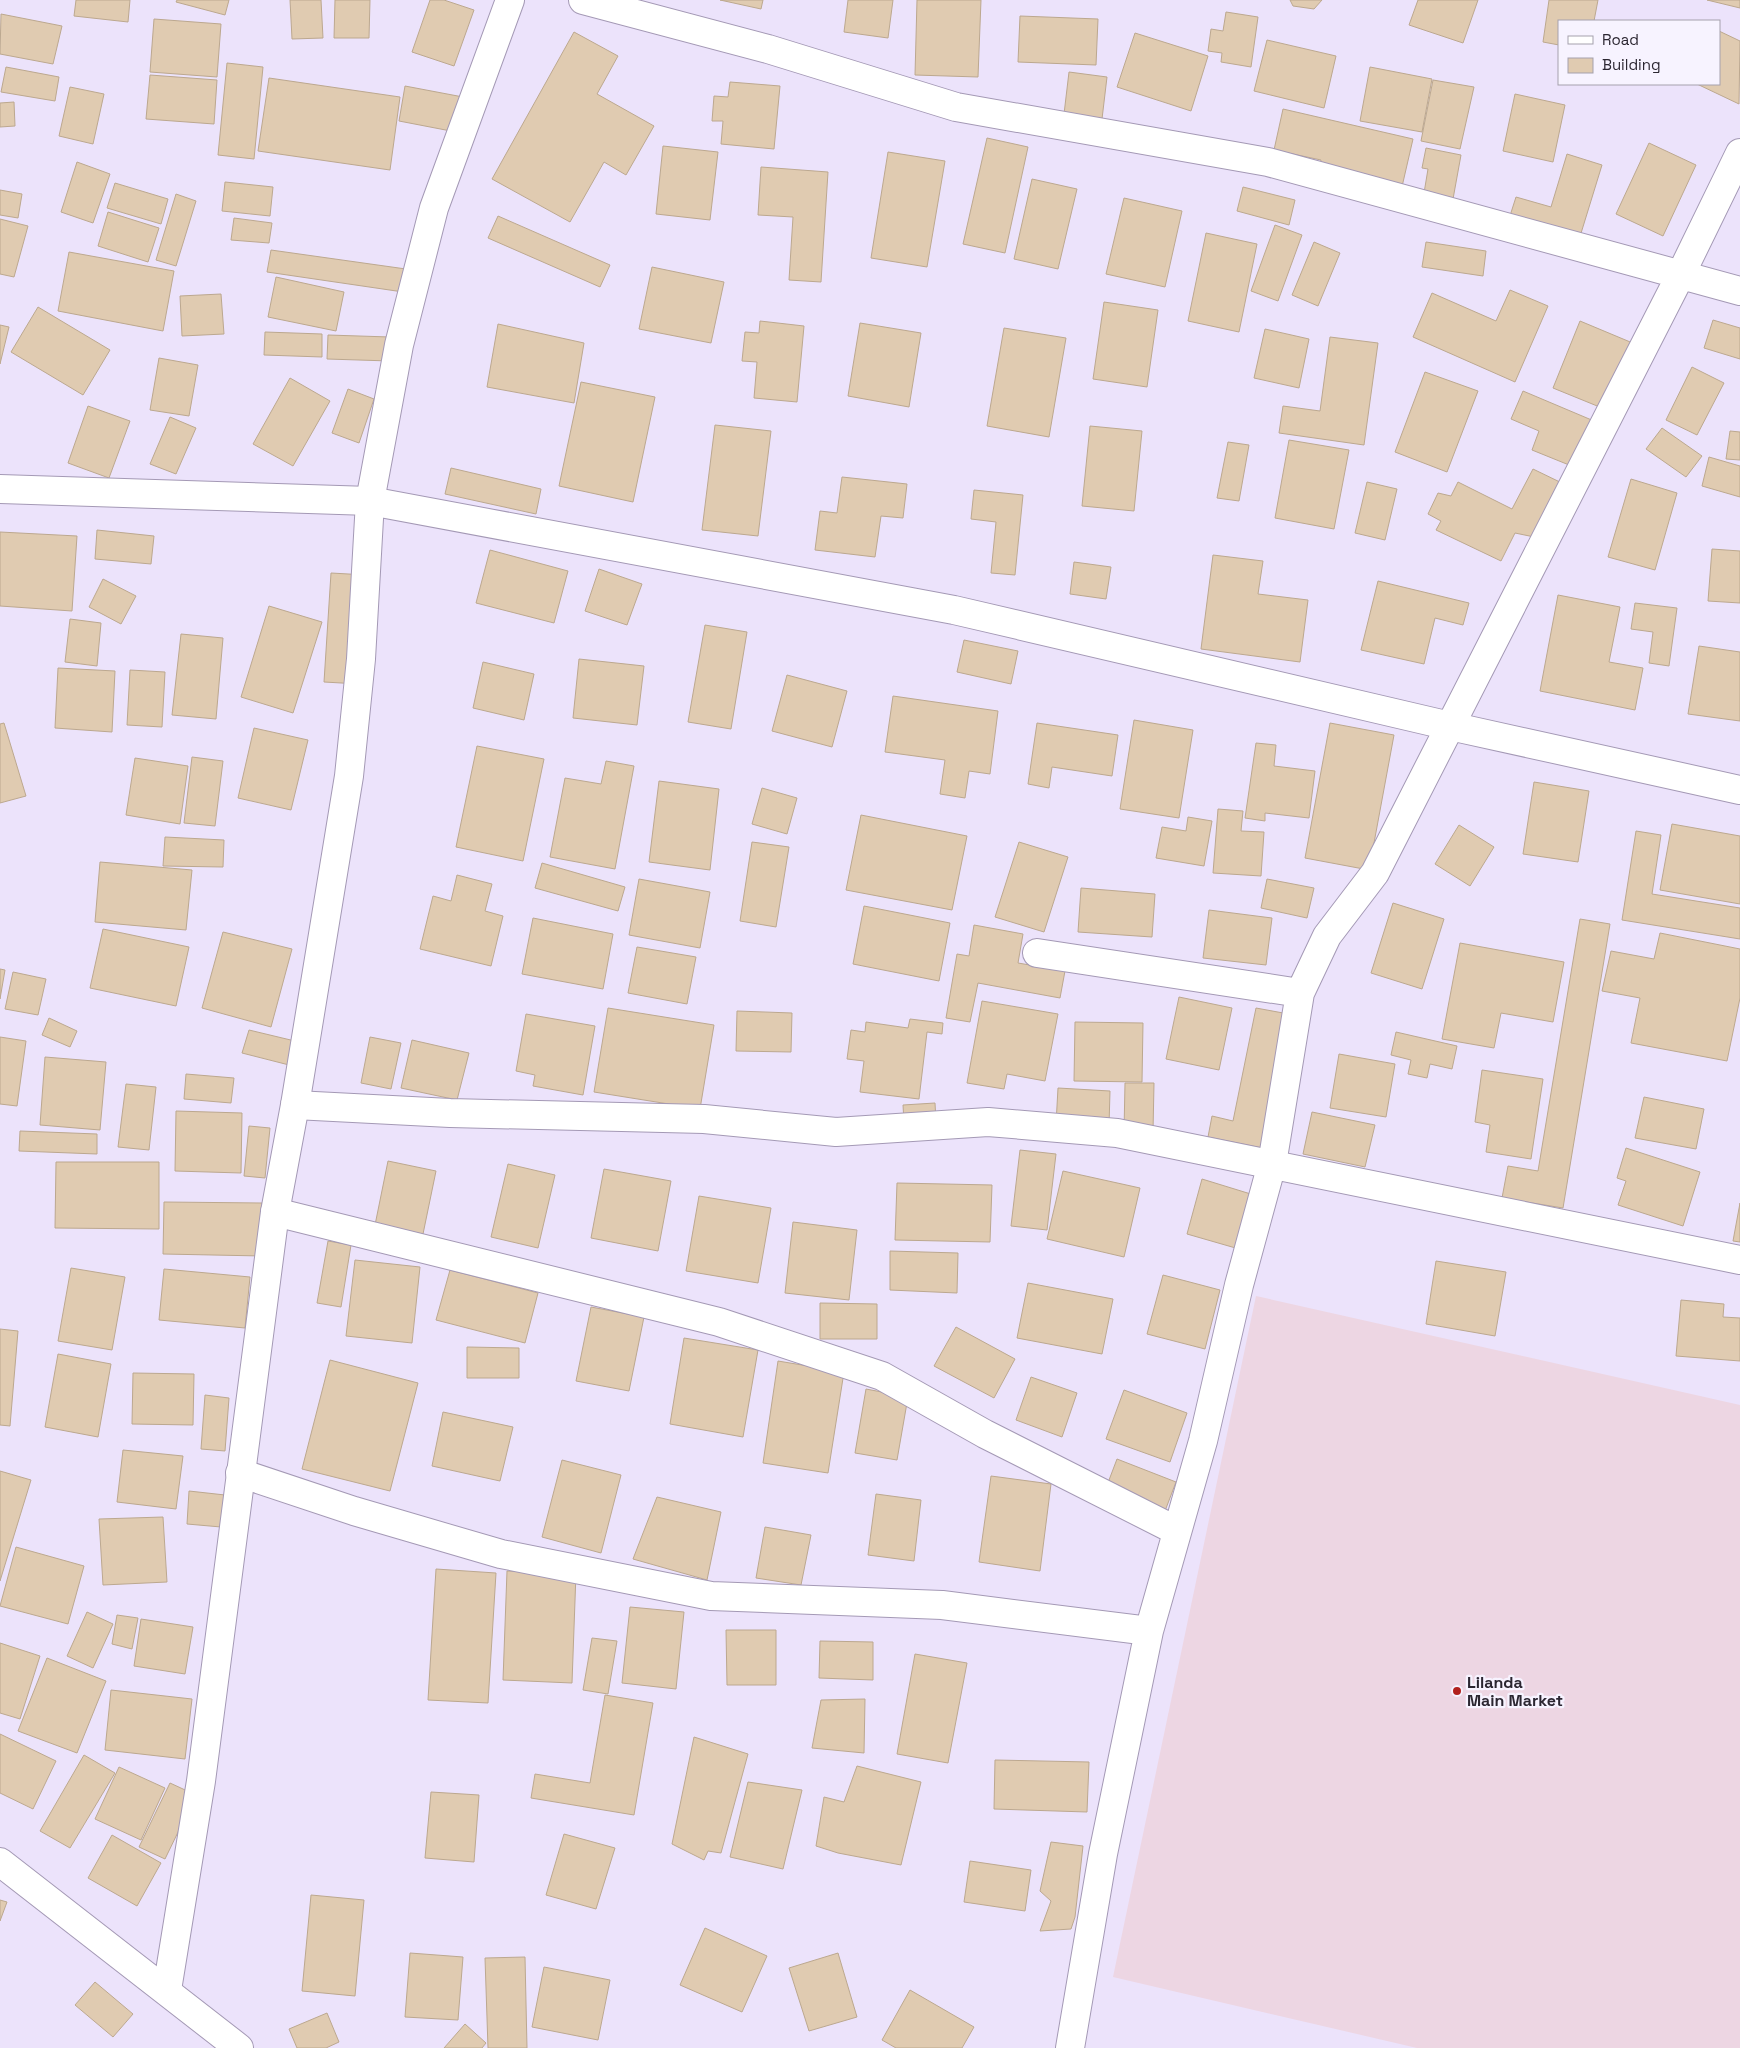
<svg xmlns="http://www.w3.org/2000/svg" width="1740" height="2048" viewBox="0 0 1740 2048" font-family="'Space Grotesk',sans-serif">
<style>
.commercial{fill:#edd6e3}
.building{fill:#e0cbb1;stroke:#bca88f}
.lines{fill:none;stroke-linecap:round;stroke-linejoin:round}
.minor-casing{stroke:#a499b5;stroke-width:30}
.tertiary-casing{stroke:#a499b5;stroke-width:30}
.secondary-casing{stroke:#a499b5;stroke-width:30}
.minor{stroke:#fff;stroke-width:28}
.tertiary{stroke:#fff;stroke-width:28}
.secondary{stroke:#fff;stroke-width:28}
.poi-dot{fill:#b1201d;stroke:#f7f3ff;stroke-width:2}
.labels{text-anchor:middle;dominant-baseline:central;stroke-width:4.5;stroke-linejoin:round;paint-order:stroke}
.poi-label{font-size:16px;font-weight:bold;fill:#2b2631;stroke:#f7f3ff;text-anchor:start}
</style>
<rect width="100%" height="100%" fill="#ece3fb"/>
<path class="commercial" d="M1256,1296L1740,1405V2048H1417L1113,1977Z"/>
<path class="building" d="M76,0H130L128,22L74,16Z
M177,0H229L225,15L176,2Z
M290,0H321L323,38L292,39Z
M335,0H370L369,38H334Z
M430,0H444L474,10L454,66L412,52Z
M720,0H763L761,9Z
M848,0H893L888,38L844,32Z
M917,0H981L978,77L915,75Z
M1290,0H1322L1314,9L1293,6Z
M1418,0H1478L1463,43L1409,25Z
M1549,0H1598L1594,21H1559V45L1543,42Z
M1707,0H1740V8Z
M1226,12L1258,17L1251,67L1221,62L1222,53L1208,51L1211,29L1223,31Z
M1,14L62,26L53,64L0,54Z
M1020,16L1098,19L1096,65L1018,62Z
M154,19L221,24L217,77L150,72Z
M1719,31L1740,41L1739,104L1697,84H1719Z
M574,32L618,56L597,94L654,126L626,175L604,162L570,222L492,179Z
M1135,33L1208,56L1191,111L1117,87Z
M1267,40L1336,56L1324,108L1254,91Z
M227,63L263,67L254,159L218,155Z
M6,67L59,77L55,101L1,92Z
M1370,67L1432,79L1422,132L1360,121Z
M1069,72L1107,77L1102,119L1064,114Z
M150,75L217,80L214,124L146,119Z
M269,78L400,97L390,170L258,151Z
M1433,80L1474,87L1460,149L1421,141Z
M730,82L780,86L774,149L721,144L723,121H712L714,96L728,97Z
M405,86L463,97L456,132L399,121Z
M70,87L104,94L93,144L59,136Z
M1515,94L1565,105L1553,162L1503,151Z
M14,102L15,126L0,127V103Z
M1283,109L1413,139L1401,191L1318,172L1321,160L1274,150Z
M987,138L1028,147L1005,253L963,244Z
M1649,143L1696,165L1663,236L1616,214Z
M663,146L718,152L710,220L656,214Z
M1426,148L1461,155L1453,199L1424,193L1428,169L1422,168Z
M888,152L945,161L927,267L871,258Z
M1567,154L1602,165L1578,243L1508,222L1516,197L1551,207Z
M77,162L110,174L93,223L61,212Z
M761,167L828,172L821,282L789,280L793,217L758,215Z
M1032,179L1077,189L1058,269L1014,259Z
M225,182L273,187L270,216L222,211Z
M115,183L168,199L161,224L107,208Z
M1243,187L1295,200L1289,225L1237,211Z
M0,190L22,194L18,218L0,215Z
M176,194L196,201L176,266L156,260Z
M1124,198L1182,211L1165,287L1106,274Z
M108,212L159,228L148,262L98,246Z
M498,216L610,265L600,287L488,238Z
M234,218L272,223L269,243L231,240Z
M0,219L28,226L14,277L0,274Z
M1275,225L1302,235L1278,301L1251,291Z
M1206,233L1257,244L1239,332L1188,321Z
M1314,242L1340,253L1318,306L1292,295Z
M1426,242L1486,251L1483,276L1422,267Z
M271,250L413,270L410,293L267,272Z
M69,252L174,271L163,331L58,311Z
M652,267L724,282L711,343L639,329Z
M276,277L344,292L336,331L268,317Z
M1510,290L1548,306L1515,382L1413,337L1432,293L1496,321Z
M221,294L224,334L182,336L180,296Z
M1104,302L1158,310L1147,387L1093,379Z
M38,307L110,350L83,395L11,352Z
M1713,320L1740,328V359L1704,348Z
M760,321L804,326L797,402L754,398L757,362L742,361L745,332L759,333Z
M1580,321L1635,344L1607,410L1553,388Z
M860,323L921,333L909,407L848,396Z
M498,324L584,343L574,403L487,387Z
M0,325L9,327L0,364Z
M1004,328L1066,338L1049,437L987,426Z
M1265,329L1309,339L1299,388L1254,378Z
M265,332L322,334V357L264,355Z
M328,335L390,337V361L327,359Z
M1330,337L1378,343L1364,445L1279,433L1283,406L1320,411Z
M159,358L198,365L189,416L150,410Z
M1692,367L1724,383L1697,435L1666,420Z
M1425,372L1478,391L1447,472L1395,452Z
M290,378L330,401L293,466L253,444Z
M581,382L655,397L633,502L559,486Z
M348,389L374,399L359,443L332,433Z
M1523,391L1594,421L1574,467L1532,450L1539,431L1511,419Z
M88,406L130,421L109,478L68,463Z
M170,417L196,428L176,474L150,464Z
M715,425L771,431L758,536L702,530Z
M1090,426L1142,431L1134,511L1082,506Z
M1662,428L1702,456L1686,477L1646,449Z
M1730,431L1740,432V460L1726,459Z
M1289,440L1349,450L1334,529L1275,518Z
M1228,442L1249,445L1239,501L1217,498Z
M1709,457L1740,466V497L1702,486Z
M451,468L541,489L536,514L445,494Z
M1533,469L1566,485L1539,538L1515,533L1501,561L1436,530L1441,521L1428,514L1438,493L1451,496L1458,482L1512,509Z
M842,477L907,484L903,518L881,516L875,557L815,550L820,511L837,513Z
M1631,479L1677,493L1655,570L1608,557Z
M1367,482L1397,489L1385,540L1355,533Z
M974,490L1023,495L1015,575L991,573L996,522L971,519Z
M97,530L154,536L151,564L95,559Z
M0,532L77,536L72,611L0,606Z
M1712,549L1740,551V603L1708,601Z
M490,550L568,571L554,623L476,603Z
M1213,555L1263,561L1258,594L1308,600L1300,662L1201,649Z
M1074,562L1111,567L1106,599L1070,594Z
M599,569L642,584L627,625L585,611Z
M331,573L366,575L359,684L324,682Z
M103,579L136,596L121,624L89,607Z
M1378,581L1469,603L1463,625L1435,618L1424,664L1361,650Z
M1558,595L1620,607L1609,662L1643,668L1635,710L1540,691Z
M1635,603L1677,608L1669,666L1649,663L1653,632L1631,629Z
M269,606L322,622L293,713L241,697Z
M70,619L101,623L97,666L65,662Z
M705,625L747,632L731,729L688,722Z
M181,634L223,638L216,719L172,715Z
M964,640L1018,651L1011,684L957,672Z
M1699,646L1740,652V721L1688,714Z
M579,659L644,666L637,725L573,718Z
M483,662L534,674L524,720L473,708Z
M58,668L115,671L112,732L55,728Z
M130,670L165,672L162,727L127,725Z
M787,675L847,691L832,747L772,731Z
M893,696L998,711L990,774L969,771L965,798L940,794L945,760L885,752Z
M1134,720L1193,730L1179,818L1120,809Z
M4,723L26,796L0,803V724Z
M1037,723L1118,735L1112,776L1052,767L1049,788L1028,784Z
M1330,723L1394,735L1369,870L1305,858Z
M254,728L308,740L291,810L238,798Z
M1256,743L1276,745L1274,766L1315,771L1309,818L1265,813V821L1245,818Z
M477,746L544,759L523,861L456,847Z
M192,757L223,761L215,826L184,823Z
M135,758L188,766L180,824L126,815Z
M606,761L634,766L615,869L550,857L565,778L601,784Z
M659,781L719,789L710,870L649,862Z
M1534,782L1589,791L1578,862L1523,854Z
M762,788L797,798L787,834L752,824Z
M1218,809L1243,811L1241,831L1264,832L1261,876L1213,873Z
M861,815L967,836L952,910L846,890Z
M1188,817L1212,821L1204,866L1156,858L1162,827L1186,831Z
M1672,824L1740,836V904L1660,890Z
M1459,825L1494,847L1470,886L1435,864Z
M1636,831L1661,835L1652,894L1740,908V939L1622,920Z
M165,837L224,840L223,867L163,866Z
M752,842L789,847L776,927L740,921Z
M1019,842L1068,857L1044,932L995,917Z
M100,862L192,870L186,930L95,922Z
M542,863L625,887L618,911L535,888Z
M457,875L492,884L485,911L503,916L491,966L420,949L433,896L451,901Z
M639,879L710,892L700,948L629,935Z
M1267,879L1314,888L1307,918L1261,908Z
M1081,888L1155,894L1152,937L1078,932Z
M1393,903L1444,919L1422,989L1371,973Z
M864,906L950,923L939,981L853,964Z
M1209,910L1272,918L1266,965L1203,958Z
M533,918L613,934L603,989L522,974Z
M1580,919L1610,924L1563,1208L1502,1198L1508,1166L1538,1171Z
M974,925L1023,934L1018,963L1065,971L1060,998L978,983L970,1022L946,1018L957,954L969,956Z
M103,929L189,947L176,1006L90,988Z
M223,932L292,949L271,1027L202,1008Z
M1660,933L1740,949V998L1727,1061L1631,1043L1640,998L1602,991L1611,951L1654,959Z
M1460,943L1564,962L1553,1022L1501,1013L1494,1048L1442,1039Z
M637,947L696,957L687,1004L628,993Z
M0,969L5,970L0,999Z
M13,972L46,979L38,1015L5,1009Z
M1179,997L1232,1008L1219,1070L1166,1059Z
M982,1001L1058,1014L1045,1081L1007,1074L1004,1089L967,1083Z
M608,1008L714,1025L700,1109L594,1092Z
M1256,1008L1294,1015L1267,1149L1208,1137L1212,1116L1233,1121Z
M737,1011L792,1013L791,1052L736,1051Z
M526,1014L595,1026L583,1095L533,1086L535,1075L516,1071Z
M49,1018L77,1031L70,1047L42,1035Z
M910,1019L943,1023L942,1034L927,1032L919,1099L860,1092L864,1061L847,1059L851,1030L865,1032L866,1022L908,1028Z
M1075,1022L1143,1023L1142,1082L1074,1081Z
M249,1030L299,1042L293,1066L242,1053Z
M1396,1032L1457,1046L1452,1069L1430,1064L1427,1078L1408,1074L1411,1060L1391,1055Z
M0,1037L26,1041L17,1106L0,1104Z
M370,1037L401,1043L391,1089L361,1083Z
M412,1040L469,1053L457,1100L401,1088Z
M1339,1054L1395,1064L1386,1117L1330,1108Z
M45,1057L106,1062L100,1130L40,1125Z
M1482,1070L1543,1079L1531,1159L1486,1152L1490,1125L1475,1122Z
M186,1074L234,1078L231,1103L184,1099Z
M1125,1083H1154L1153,1132H1124Z
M126,1084L156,1087L149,1150L118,1147Z
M1058,1088L1110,1091L1109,1126L1056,1124Z
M1644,1097L1704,1109L1696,1149L1635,1138Z
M935,1103L936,1121L904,1122L903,1105Z
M176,1111L242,1113L241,1173L175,1171Z
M1312,1112L1375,1125L1365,1167L1303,1154Z
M249,1126L270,1128L265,1178L244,1176Z
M20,1131L97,1134V1154L19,1151Z
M1626,1148L1700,1172L1683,1226L1618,1205L1626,1181L1617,1178Z
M1020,1150L1056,1154L1047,1230L1011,1226Z
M388,1161L436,1171L423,1234L375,1225Z
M56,1162H159V1229L55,1228Z
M508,1164L555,1175L538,1248L491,1237Z
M604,1169L671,1181L658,1251L591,1238Z
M1063,1171L1140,1188L1124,1257L1047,1239Z
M1202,1179L1254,1195L1239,1249L1187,1234Z
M897,1183L992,1185L990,1242L895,1240Z
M699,1196L771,1208L758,1283L686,1271Z
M164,1202L262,1203V1256L163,1254Z
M1740,1203V1242L1733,1241Z
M793,1222L857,1230L849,1300L785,1293Z
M328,1241L351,1245L341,1307L317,1303Z
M890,1251L958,1253L957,1293L890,1290Z
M355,1260L420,1267L412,1343L346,1336Z
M1436,1261L1506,1272L1495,1336L1426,1324Z
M71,1268L125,1277L112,1350L58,1341Z
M164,1269L250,1277L245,1328L159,1320Z
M450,1270L538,1293L525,1343L436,1320Z
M1163,1275L1220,1290L1205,1349L1147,1334Z
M1028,1283L1113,1299L1102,1354L1017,1338Z
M1681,1300L1724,1304L1723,1317L1740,1318V1361L1676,1356Z
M820,1303L877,1304V1339H820Z
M591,1307L644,1317L629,1391L576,1381Z
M956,1327L1015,1359L994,1398L934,1366Z
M0,1329L18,1331L10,1426L0,1425Z
M684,1338L758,1350L743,1437L670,1424Z
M467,1347L519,1348V1378H467Z
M58,1354L111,1364L98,1437L45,1427Z
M330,1360L418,1383L390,1491L302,1469Z
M778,1361L844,1372L828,1473L763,1463Z
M133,1373L194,1374L193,1425L132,1424Z
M1031,1377L1077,1393L1062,1437L1016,1420Z
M866,1389L908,1397L897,1460L855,1453Z
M1124,1390L1187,1413L1170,1462L1106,1439Z
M205,1395L229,1398L225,1451L201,1449Z
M443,1412L513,1427L500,1481L432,1466Z
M123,1450L183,1456L176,1509L117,1502Z
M1117,1459L1176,1482L1165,1511L1106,1488Z
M562,1460L621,1475L601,1553L542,1537Z
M0,1471L31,1480L0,1581Z
M991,1476L1051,1484L1040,1571L979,1562Z
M189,1491L225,1495L221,1527L187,1524Z
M876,1494L921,1500L914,1561L868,1555Z
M657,1497L721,1512L707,1580L633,1559Z
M163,1517L167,1582L103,1585L99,1519Z
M765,1527L811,1535L801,1585L756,1578Z
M16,1547L84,1566L68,1624L0,1606Z
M436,1569L496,1573L488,1703L428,1700Z
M507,1571L576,1573L572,1683L503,1680Z
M630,1607L684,1612L676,1689L622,1683Z
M87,1612L113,1624L93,1668L67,1656Z
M117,1615L138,1618L132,1649L112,1644Z
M141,1619L193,1627L185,1674L134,1666Z
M726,1630H776V1685H727Z
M592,1638L617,1641L608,1694L583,1690Z
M820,1641L873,1642V1680L819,1678Z
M0,1643L40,1656L20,1719L0,1713Z
M915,1654L967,1663L948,1763L897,1754Z
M47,1658L106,1681L77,1753L18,1731Z
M111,1690L192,1699L185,1759L105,1750Z
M605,1695L653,1703L634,1815L531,1798L535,1774L590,1783Z
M865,1699L864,1753L812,1748L821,1700Z
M0,1734L56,1761L33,1809L0,1793Z
M694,1737L748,1754L721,1853L708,1851L704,1860L672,1844Z
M84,1755L115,1773L70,1848L40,1831Z
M995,1760L1089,1762L1087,1812L994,1809Z
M857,1766L921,1782L901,1865L838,1853L816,1846L824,1797L844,1802Z
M119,1767L165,1788L141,1840L95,1819Z
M748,1782L802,1790L783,1869L730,1857Z
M170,1783L196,1795L165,1859L139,1847Z
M431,1792L479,1795L474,1862L425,1858Z
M564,1834L615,1848L596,1909L546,1895Z
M112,1835L161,1863L137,1906L88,1878Z
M1051,1842L1083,1846L1075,1917L1071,1929L1040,1931L1051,1901L1040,1891Z
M970,1861L1031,1870L1025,1911L964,1902Z
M311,1895L364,1900L355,1996L302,1991Z
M0,1900L7,1902L0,1921Z
M705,1928L767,1956L742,2012L680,1985Z
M410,1953L463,1957L458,2020L405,2017Z
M838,1953L857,2017L809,2031L789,1968Z
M525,1957L527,2048H488L485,1958Z
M544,1967L610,1980L598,2040L532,2027Z
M95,1982L133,2014L113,2037L75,2005Z
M910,1990L974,2027L962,2048H896L882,2040Z
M327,2013L339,2042L326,2048H297L289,2029Z
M465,2024L486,2043L482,2048H444Z"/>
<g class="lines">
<g class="minor-casing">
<path id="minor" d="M583,0L768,49L956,107L1268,162L1740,291
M0,489L370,501L954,610L1450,726L1740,790
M1037,953L1300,993
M295,1105L450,1113L704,1119L836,1132L988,1122L1117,1133L1740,1260
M275,1212L719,1322L882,1376L985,1434L1177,1531
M240,1473L354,1511L501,1554L711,1596L942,1605L1149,1631
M1070,2048L1103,1854L1149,1631L1203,1441L1239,1285L1272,1164L1300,993L1327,936L1375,873L1680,276L1740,153"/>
</g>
<g class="tertiary-casing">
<path id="tertiary" d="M167,1990L201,1781L275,1212L295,1105L349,776L361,659L370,501L399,345L434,208L510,0"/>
</g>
<g class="secondary-casing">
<path id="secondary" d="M0,1862L239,2048"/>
</g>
<use href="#minor" class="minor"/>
<use href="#tertiary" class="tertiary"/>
<use href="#secondary" class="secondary"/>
</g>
<circle class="poi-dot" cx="1457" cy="1691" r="5"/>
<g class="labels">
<g class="poi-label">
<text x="1467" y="1682">Lilanda<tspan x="1467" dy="18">Main Market</tspan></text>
</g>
</g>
<rect x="1558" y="20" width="162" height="65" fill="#f7f3ff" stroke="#a5a1ad"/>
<rect x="1568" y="36" width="25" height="8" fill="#ffffff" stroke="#a5a1ad"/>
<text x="1602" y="45" font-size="15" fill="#2b2631">Road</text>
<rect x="1568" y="58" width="25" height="15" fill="#e0cbb1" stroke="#a5a1ad"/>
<text x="1602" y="70" font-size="15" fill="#2b2631">Building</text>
</svg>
